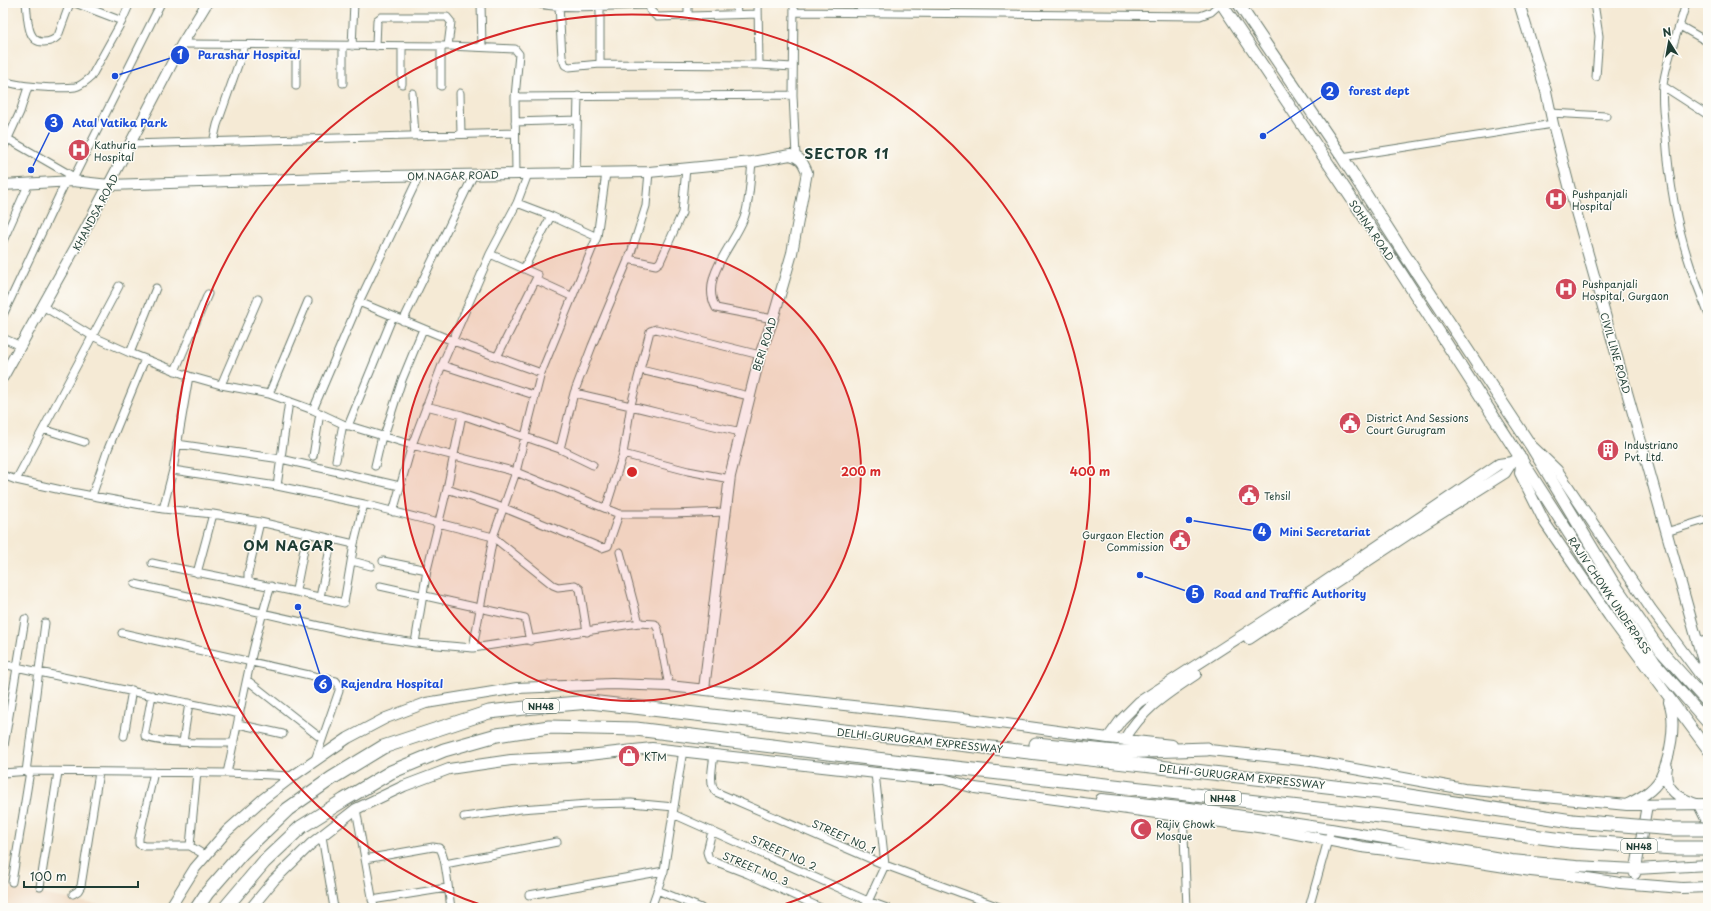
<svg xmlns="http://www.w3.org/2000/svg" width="1711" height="911" viewBox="0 0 1711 911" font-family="'Playpen Sans',sans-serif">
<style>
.built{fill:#efd6bb}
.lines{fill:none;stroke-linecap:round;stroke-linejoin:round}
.street-casing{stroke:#6a7a6c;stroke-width:9}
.secondary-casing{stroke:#6a7a6c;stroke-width:12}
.primary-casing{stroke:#6a7a6c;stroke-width:13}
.highway-casing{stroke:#6a7a6c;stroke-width:15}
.street{stroke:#fff;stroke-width:7}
.secondary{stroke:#fff;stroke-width:10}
.primary{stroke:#fff;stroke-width:11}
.highway{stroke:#fff;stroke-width:13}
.highway-bridge-casing{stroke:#6a7a6c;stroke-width:15;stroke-linecap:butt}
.highway-bridge{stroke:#fff;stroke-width:13}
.ring{fill:none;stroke:#d62828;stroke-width:2}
.labels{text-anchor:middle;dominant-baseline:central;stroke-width:3;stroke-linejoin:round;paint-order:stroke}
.shield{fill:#fdfcf7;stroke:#62766e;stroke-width:1}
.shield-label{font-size:9px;font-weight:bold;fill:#1f3d34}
.poi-label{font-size:10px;fill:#1f3d34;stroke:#fdfcf7;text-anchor:start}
.street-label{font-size:10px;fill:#1f3d34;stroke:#fdfcf7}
.district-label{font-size:14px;font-weight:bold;letter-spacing:1px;fill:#1f3d34;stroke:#fdfcf7}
.centre{fill:#d62828;stroke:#fdfcf7;stroke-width:2}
.ring-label{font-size:12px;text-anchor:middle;font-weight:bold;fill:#d62828;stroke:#fdfcf7;stroke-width:3;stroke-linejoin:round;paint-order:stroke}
.leader{fill:none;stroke:#1d4ed8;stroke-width:1.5}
.callout-dot{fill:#1d4ed8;stroke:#fdfcf7;stroke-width:1.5}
.mark-label{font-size:12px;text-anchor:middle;font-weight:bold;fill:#fff}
.callout-label{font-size:11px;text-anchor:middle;font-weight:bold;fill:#1d4ed8;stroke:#fdfcf7;stroke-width:3;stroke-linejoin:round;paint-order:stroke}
</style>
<rect width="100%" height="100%" fill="#fdfcf7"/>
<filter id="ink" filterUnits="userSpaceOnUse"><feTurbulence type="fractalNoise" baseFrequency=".025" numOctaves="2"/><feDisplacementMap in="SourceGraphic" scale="8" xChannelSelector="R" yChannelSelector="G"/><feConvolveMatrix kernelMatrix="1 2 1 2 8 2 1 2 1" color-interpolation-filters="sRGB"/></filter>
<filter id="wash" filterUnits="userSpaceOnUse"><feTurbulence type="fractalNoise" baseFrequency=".012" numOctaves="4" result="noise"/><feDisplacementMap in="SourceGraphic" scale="16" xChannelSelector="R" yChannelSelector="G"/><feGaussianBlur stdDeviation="0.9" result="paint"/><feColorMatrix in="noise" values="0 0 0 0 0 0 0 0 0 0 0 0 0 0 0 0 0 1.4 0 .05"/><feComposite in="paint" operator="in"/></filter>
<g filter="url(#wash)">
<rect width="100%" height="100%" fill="#f5ead5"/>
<path class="built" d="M3,887L116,908H3Z"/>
</g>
<g filter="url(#ink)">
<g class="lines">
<g class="street-casing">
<path id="street" d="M26,3C28,16 26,43 44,42C49,42 54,40 58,36L70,3
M75,3L122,21
M481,3L482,47
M538,3C548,10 631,5 649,5
M649,3L650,10L657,17L758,14
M688,3V15
M736,3L737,14
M758,3L759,65
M794,3L793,95L796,156
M1594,3L1599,36L1596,77
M1686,3C1679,30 1667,57 1663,85C1661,102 1664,120 1666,137C1669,180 1676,223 1690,265C1695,281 1702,297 1708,313
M559,6L562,57L565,65L569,67L600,64L759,65L793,67
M600,6V64
M794,12L1200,16L1211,12L1221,3
M1680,26L1708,42
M182,44L448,46L515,49L519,54L515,97L516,174
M343,46V83
M352,46L354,3
M376,46L377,20L381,17H447L451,22L448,46
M402,46V84
M441,46V86
M3,80C15,87 60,89 75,87C81,86 86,81 91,77L122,21L130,3
M296,86V45
M1663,86L1708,115
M412,93L415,135
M460,93L461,134
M515,97L793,95
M1550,113L1606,116
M515,122L577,120
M8,139L74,177L73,181
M213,142L217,125L245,45
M130,144L515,133
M3,149L20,112L28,87
M1342,157L1553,124
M752,162C750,180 750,201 744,218C734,245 699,278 716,308L773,319
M576,173L578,96
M74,177L161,3
M517,203L551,216L597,237
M3,241L29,183
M490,254L538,275L497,357
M628,259L656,265L660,262L682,213L686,168
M524,268L551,216
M536,280L571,296
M359,302L453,341L541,373
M44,307L92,336L130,353L189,376L221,385L269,394L313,410L343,424L412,445L516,472L619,514H673L726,512
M3,315L66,181
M403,321L473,176
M3,338L21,346
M130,353L156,288
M442,365L534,395
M641,370L749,396
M175,371L208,294
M221,385L258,299
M574,393C630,405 685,420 741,432
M269,394L308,301
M426,406L462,415L560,449
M313,410L359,302L419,176
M348,426L393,316
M43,429L84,442
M384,436L402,380L423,329
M177,444L281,459L400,486
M623,454L688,471L730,479
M313,456L320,413
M336,460L343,424
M593,465L560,449L574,393L592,346L631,253L646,206L649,172
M375,466L382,436
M173,470L277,486L364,504L493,537L553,585L558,587L575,585L580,589L587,632
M3,475L16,480L66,491L163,509L213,514L260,522L354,544
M16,480L119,286
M277,486L289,401
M447,489L504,508L602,548L608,546L619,514
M92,496L108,449L145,359
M606,508L623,454L631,405L650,331L656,329L760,355
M163,509L173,470L189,376
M393,512L412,445L442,365L490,254L517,203L528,174
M1666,532L1708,519
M620,552L639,623
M352,561L371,566
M383,561L427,570
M152,563C216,577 281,587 344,603L354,544L364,504
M197,573L213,514
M252,583L248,581V573L260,522
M135,584L350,633L415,643L473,648L639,623L655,624L658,629L669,686
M380,586L525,618L530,641
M296,590L307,534
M320,597L332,539
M122,633L336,681L339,685V691L315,760
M1697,641L1708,639
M415,643L427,570L447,489L462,415
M473,648L493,537L516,472L541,373L597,237L606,173
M3,664C82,682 161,697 240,714
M247,680L322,739
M152,695L145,732V736C152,744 219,743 234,743
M238,724L283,734
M124,736L132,690
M183,742L189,703
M3,752L25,619
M714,754C713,765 708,784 716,792L885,865L1002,908
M26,772L45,623
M154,772L139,838V844L144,846H190L206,856
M3,773L30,771L227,773L293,776
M227,773C241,710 251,647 271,586
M356,809L374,908
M1183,812L1187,908
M673,814L868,901L887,908
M464,817L521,809L588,804L631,803L674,807
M712,831L707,852L709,859L748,874L821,908
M322,836L334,908
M190,846L197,772
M365,859L433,847L439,848C446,853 449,897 451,908
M445,864L557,842
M12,882L30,771
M40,887L58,772
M657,890L701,908
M73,894L78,891L81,886L99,772
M529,895L664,871
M372,900L447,888
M651,908L664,871L683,750
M865,908L885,865L875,773
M1309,908L1331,829"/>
</g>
<g class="secondary-casing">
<path id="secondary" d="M1519,3L1546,91L1553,124L1573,201L1708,679
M3,185L73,181L109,185L385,176L649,172L752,162L790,155C800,157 803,162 807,172L792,253L773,319L760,355L730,476L704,689
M3,377L84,232L182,44L207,3
M1533,447L1557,470L1651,609L1707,684
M1522,458L1520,473L1545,523L1609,616L1708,750
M1249,639L1410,533L1505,473L1512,462
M1108,738L1121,720L1139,702L1320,585L1499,464L1512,462L1521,457
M1124,740C1144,707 1165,695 1196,674
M1200,749L1311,761L1464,789L1627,805L1708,804
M1667,767C1662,790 1681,799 1699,805L1708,823
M1101,799L1190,808L1331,829L1512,860L1576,866L1636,869L1708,865
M1628,804C1640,798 1653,791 1660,779C1670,759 1677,723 1669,702
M1635,874L1647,805
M170,908L195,868L227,831L263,799L293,776L348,738L386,718L426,703L517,688L612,684L669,686L963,718L1108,738L1172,745
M251,908L274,880L311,844L356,809L404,786L449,769L511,760L571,757L652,748L930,779H944L975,788L1272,829L1362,847L1435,856L1531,871L1568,875L1620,883L1682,888L1708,887"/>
</g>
<g class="primary-casing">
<path id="primary" d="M1221,3L1398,268L1604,588L1656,664L1708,723
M1238,3L1342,157L1403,252L1531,446L1613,582L1661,651L1708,703"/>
</g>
<g class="highway-casing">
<path id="highway" d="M1036,744L1116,752L1207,749
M197,908L207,893L242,853L288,809L332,778L383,747L489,712L543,706L590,702L1396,794L1572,821
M225,908L264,862L301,827L344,800L391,772L444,750L497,735L549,727L636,729L876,759L1398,818L1570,841"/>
</g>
<use href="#street" class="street"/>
<use href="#secondary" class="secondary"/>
<use href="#primary" class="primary"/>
<use href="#highway" class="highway"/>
<g class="highway-bridge-casing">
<path id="highway-bridge" d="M1572,821L1674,829H1708
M1570,841L1674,848H1708"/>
</g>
<use href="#highway-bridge" class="highway-bridge"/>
</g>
</g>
<circle cx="632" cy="472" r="229" fill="#d62828" fill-opacity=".12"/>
<g class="ring">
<circle cx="632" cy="472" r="229"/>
<path d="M490 908A458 458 0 1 1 774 908"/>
</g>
<defs>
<g id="hospital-disc" transform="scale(1.15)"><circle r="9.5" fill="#d1495b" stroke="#fdfcf7"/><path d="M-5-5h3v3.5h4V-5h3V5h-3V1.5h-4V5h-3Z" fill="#fff"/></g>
<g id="civic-disc" transform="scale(1.15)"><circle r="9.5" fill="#d1495b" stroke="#fdfcf7"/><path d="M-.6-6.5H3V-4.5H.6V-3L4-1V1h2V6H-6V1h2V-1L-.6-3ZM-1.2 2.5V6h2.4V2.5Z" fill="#fff"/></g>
<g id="building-disc" transform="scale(1.15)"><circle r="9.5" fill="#d1495b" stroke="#fdfcf7"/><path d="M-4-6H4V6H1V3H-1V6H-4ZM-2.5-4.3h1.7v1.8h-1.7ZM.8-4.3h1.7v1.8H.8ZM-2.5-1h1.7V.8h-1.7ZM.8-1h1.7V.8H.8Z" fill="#fff"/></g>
<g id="shop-disc" transform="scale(1.15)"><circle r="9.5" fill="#d1495b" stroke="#fdfcf7"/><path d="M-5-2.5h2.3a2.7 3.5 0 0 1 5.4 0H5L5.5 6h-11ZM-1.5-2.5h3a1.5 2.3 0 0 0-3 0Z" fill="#fff"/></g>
<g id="mosque-disc" transform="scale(1.15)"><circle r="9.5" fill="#d1495b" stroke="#fdfcf7"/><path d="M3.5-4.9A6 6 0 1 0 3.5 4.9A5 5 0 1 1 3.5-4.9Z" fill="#fff"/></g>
</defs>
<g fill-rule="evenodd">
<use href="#hospital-disc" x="79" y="150"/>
<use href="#hospital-disc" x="1556" y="199"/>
<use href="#hospital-disc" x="1566" y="289"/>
<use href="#civic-disc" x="1350" y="423"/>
<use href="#building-disc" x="1608" y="450"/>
<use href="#civic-disc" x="1249" y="495"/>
<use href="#civic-disc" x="1180" y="540"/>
<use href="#shop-disc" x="629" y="756"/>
<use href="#mosque-disc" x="1141" y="829"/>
</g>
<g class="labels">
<g class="shield">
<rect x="523" y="699" width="36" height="14" rx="3"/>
<rect x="1205" y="791" width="36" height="14" rx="3"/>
<rect x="1621" y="839" width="36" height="14" rx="3"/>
</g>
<g class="shield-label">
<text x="541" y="706">NH48</text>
<text x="1223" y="798">NH48</text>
<text x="1639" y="846">NH48</text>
</g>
<g class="poi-label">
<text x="94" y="144">Kathuria<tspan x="94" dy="12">Hospital</tspan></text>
<text x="1572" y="193">Pushpanjali<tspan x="1572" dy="12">Hospital</tspan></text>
<text x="1582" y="283">Pushpanjali<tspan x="1582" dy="12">Hospital, Gurgaon</tspan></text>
<text x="1366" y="417">District And Sessions<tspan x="1366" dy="12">Court Gurugram</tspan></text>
<text x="1624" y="444">Industriano<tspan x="1624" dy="12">Pvt. Ltd.</tspan></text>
<text x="1264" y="495">Tehsil</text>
<text x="1164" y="534" text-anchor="end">Gurgaon Election<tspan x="1164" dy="12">Commission</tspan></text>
<text x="644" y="756">KTM</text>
<text x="1156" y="823">Rajiv Chowk<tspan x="1156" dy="12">Mosque</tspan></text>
</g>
<g class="street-label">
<text transform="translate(453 175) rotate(-1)">OM NAGAR ROAD</text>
<text transform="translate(95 212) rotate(-62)">KHANDSA ROAD</text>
<text transform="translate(1372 230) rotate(56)">SOHNA ROAD</text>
<text transform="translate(764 344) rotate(-72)">BERI ROAD</text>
<text transform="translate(1616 353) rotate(74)">CIVIL LINE ROAD</text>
<text transform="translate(1610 595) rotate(56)">RAJIV CHOWK UNDERPASS</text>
<text transform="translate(920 740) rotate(6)">DELHI-GURUGRAM EXPRESSWAY</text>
<text transform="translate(1242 776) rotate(6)">DELHI-GURUGRAM EXPRESSWAY</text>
<text transform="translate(844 836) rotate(24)">STREET NO. 1</text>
<text transform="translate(784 852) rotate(24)">STREET NO. 2</text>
<text transform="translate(756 868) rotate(23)">STREET NO. 3</text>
</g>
<g class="district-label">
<text x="847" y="153">SECTOR 11</text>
<text x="289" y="545">OM NAGAR</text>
</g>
</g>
<circle cx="632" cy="472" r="6" class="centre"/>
<g class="ring-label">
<text x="861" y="476">200 m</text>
<text x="1090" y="476">400 m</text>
</g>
<path class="leader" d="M115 76L180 55M1263 136L1330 91M31 170L54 123M1189 520L1262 532M1140 575L1195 594M298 607L323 684"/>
<g class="callout-dot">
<circle cx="115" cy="76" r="4"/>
<circle cx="1263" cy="136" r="4"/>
<circle cx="31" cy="170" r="4"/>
<circle cx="1189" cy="520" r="4"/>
<circle cx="1140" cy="575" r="4"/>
<circle cx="298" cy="607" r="4"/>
<circle cx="180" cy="55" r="10"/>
<circle cx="1330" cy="91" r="10"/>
<circle cx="54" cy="123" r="10"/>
<circle cx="1262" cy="532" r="10"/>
<circle cx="1195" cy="594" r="10"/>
<circle cx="323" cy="684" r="10"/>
</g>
<g class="mark-label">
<text x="180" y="59">1</text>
<text x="1330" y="96">2</text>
<text x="54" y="127">3</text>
<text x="1262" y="536">4</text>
<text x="1195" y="598">5</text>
<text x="323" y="689">6</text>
</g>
<g class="callout-label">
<text x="249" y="59">Parashar Hospital</text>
<text x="1379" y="95">forest dept</text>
<text x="120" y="127">Atal Vatika Park</text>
<text x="1325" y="536">Mini Secretariat</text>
<text x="1290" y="598">Road and Traffic Authority</text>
<text x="392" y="688">Rajendra Hospital</text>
</g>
<rect width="1711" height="911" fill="none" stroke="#fdfcf7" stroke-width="16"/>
<g transform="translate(1669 42) rotate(349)" stroke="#fdfcf7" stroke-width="3" paint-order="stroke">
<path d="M0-3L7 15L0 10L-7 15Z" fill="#1f3d34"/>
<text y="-6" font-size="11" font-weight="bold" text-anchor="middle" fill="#1f3d34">N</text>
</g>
<path d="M24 881v6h114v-6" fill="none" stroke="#1f3d34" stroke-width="2"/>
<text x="30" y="881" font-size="12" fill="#1f3d34" stroke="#fdfcf7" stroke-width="3" paint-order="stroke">100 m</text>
</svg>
